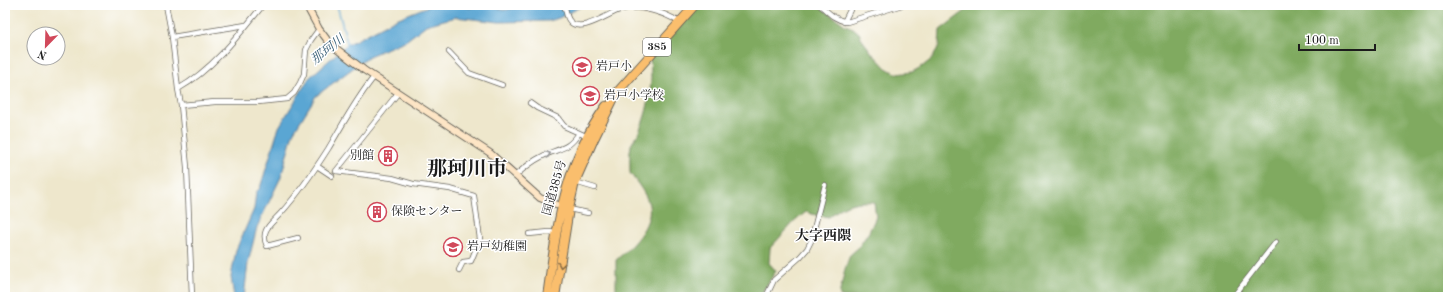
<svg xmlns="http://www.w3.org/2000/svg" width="1453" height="302" viewBox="0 0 1453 302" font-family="'Old Standard TT','Noto Serif JP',serif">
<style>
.forest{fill:#80aa61;stroke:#4e633e}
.water{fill:#5aa6d3;stroke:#3b6178}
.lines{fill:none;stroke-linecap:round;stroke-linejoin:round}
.stream{stroke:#5aa6d3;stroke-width:1.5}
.street-casing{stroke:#66635a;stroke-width:6}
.secondary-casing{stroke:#66635a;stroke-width:8}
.highway-casing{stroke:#66635a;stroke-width:10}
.street{stroke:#fff;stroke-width:4.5}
.secondary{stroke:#fde5c5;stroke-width:6}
.highway{stroke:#fabe6d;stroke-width:8}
.oneway{stroke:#999}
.oneway2{stroke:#8b6d44}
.labels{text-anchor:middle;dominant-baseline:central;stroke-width:3;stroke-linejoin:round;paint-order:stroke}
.shield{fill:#fff;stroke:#606060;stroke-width:1}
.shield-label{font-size:11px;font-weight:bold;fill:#1c1c1c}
.poi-label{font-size:12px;fill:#1c1c1c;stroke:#fff;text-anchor:start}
.street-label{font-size:12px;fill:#1c1c1c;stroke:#fff}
.water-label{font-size:13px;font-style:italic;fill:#3b6178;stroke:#fff}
.quarter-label{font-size:14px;font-weight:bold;fill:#1c1c1c;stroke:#fff}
.town-label{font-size:20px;font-weight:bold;fill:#1c1c1c;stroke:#fff}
</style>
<rect width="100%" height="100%" fill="#fff"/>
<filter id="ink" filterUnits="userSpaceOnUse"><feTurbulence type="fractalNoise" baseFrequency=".025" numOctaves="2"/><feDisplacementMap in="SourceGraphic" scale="8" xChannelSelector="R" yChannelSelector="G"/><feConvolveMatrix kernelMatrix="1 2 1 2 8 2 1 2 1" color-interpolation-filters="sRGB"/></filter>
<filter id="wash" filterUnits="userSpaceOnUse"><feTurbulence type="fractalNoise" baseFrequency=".012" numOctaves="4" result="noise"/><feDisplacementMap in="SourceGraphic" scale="16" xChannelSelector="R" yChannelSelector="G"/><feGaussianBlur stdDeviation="0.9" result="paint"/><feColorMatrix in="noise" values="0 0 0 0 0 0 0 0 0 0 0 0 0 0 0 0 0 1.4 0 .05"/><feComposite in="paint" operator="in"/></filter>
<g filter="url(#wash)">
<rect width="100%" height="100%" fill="#eee7cc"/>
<path class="forest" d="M698,5H818L845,25L853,28L859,33L863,41L872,53L886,68L897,74L912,72L923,66L933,58L939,45L940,30L973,5H1448V297H840V291L845,269L850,255L858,248L869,232L876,217L874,202C853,201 845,204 829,217L815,215L806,212L794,222L770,248L769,263L776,271L759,297H616V260C630,248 653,226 649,205C646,193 637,183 630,173C630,164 629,154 631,145C633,141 637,136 639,132C649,109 653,84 650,59Z"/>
<path class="water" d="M431,5H459L470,8L481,5H490L504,10L533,5H584L559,18L549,21L499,22L455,17L426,25L407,40L369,56L316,96L293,133L281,177L257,227L248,263L244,297H234L231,277L236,250L254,209L256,192L260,188L279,127L309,78L345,46L396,19Z"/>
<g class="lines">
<path class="stream" d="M337,5L348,46"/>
</g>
</g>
<g filter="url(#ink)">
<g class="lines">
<g class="street-casing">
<path id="street" d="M166,5L172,37L178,89L181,105L187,167L192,297
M564,5C566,9 566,16 569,20C579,36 610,12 622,9C640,5 664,12 679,22
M820,5C829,13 835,20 847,22L902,5
M844,22L851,8L847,5
M172,37L246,25
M449,52L469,73L502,85
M178,89C212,70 239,35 263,5
M530,103L537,108L558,118L564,126L588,137
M181,105L215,102H258L287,99L294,93L300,83L304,74L306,50L311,40L319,29
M317,166L332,176
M336,171L392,178L413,184L450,189L474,196L480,239L471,261L463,262L459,270
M336,171L398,93
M516,175C524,168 531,162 541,157C557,148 568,151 579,133
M575,182L595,188
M569,209L588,213
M529,234L549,232L556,233
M298,238L267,246C260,230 270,225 281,213C298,194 314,171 328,149C343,124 356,99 374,77
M766,297L774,280L800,257L807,249L811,241L825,185
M1233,297L1276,242"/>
</g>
<g class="secondary-casing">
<path id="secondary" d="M306,5L319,29L328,41L338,50L364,70L490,153L540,198L566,208"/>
</g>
<g class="highway-casing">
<path id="highway" d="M547,297C557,226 563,166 606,106
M555,297L569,209L575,182L594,139L615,96L620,89L695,5"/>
</g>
<use href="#street" class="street"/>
<use href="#secondary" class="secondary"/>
<use href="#highway" class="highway"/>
</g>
<defs><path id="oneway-chevron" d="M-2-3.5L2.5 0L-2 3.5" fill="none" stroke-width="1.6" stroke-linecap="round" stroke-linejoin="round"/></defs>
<use class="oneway" href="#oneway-chevron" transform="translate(548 154) rotate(-20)"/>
<use class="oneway2" href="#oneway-chevron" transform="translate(561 265) rotate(99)"/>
</g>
<defs>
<g id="school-ring" transform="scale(1)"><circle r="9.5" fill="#fff" stroke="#d1495b" stroke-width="1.5"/><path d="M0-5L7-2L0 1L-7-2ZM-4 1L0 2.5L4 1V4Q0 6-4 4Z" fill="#d1495b"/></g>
<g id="building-ring" transform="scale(1)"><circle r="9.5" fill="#fff" stroke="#d1495b" stroke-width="1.5"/><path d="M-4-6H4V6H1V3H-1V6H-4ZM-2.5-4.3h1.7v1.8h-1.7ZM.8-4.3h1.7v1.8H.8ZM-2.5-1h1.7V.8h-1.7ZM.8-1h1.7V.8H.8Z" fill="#d1495b"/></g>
</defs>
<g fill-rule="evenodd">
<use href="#school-ring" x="582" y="67"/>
<use href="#school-ring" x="590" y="96"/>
<use href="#building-ring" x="388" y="156"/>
<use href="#building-ring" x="377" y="212"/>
<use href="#school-ring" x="453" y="247"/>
</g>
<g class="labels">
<rect class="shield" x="643" y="38" width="28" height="18" rx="3"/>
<g class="shield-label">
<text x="657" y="47">385</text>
</g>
<g class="poi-label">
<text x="596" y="67">岩戸小</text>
<text x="604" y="96">岩戸小学校</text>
<text x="374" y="156" text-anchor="end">別館</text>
<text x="391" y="212">保険センター</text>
<text x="467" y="247">岩戸幼稚園</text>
</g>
<g class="street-label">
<text transform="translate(555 188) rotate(-74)">国道385号</text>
</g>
<g class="water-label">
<text transform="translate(328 50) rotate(-38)">那珂川</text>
</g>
<g class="quarter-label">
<text x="823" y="236">大字西隈</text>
</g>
<g class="town-label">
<text x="467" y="170">那珂川市</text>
</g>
</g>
<rect width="1453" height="302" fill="none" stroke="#fff" stroke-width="20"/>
<g transform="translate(46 46) rotate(203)"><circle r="19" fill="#ffffff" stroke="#a4a4a4"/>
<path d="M0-3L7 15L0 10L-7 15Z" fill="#d1495b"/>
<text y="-6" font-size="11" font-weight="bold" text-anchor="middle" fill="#1c1c1c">N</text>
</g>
<path d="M1299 44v6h76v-6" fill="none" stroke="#1c1c1c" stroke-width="2"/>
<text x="1305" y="44" font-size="12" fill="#1c1c1c" stroke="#ffffff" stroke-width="3" paint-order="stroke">100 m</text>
</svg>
